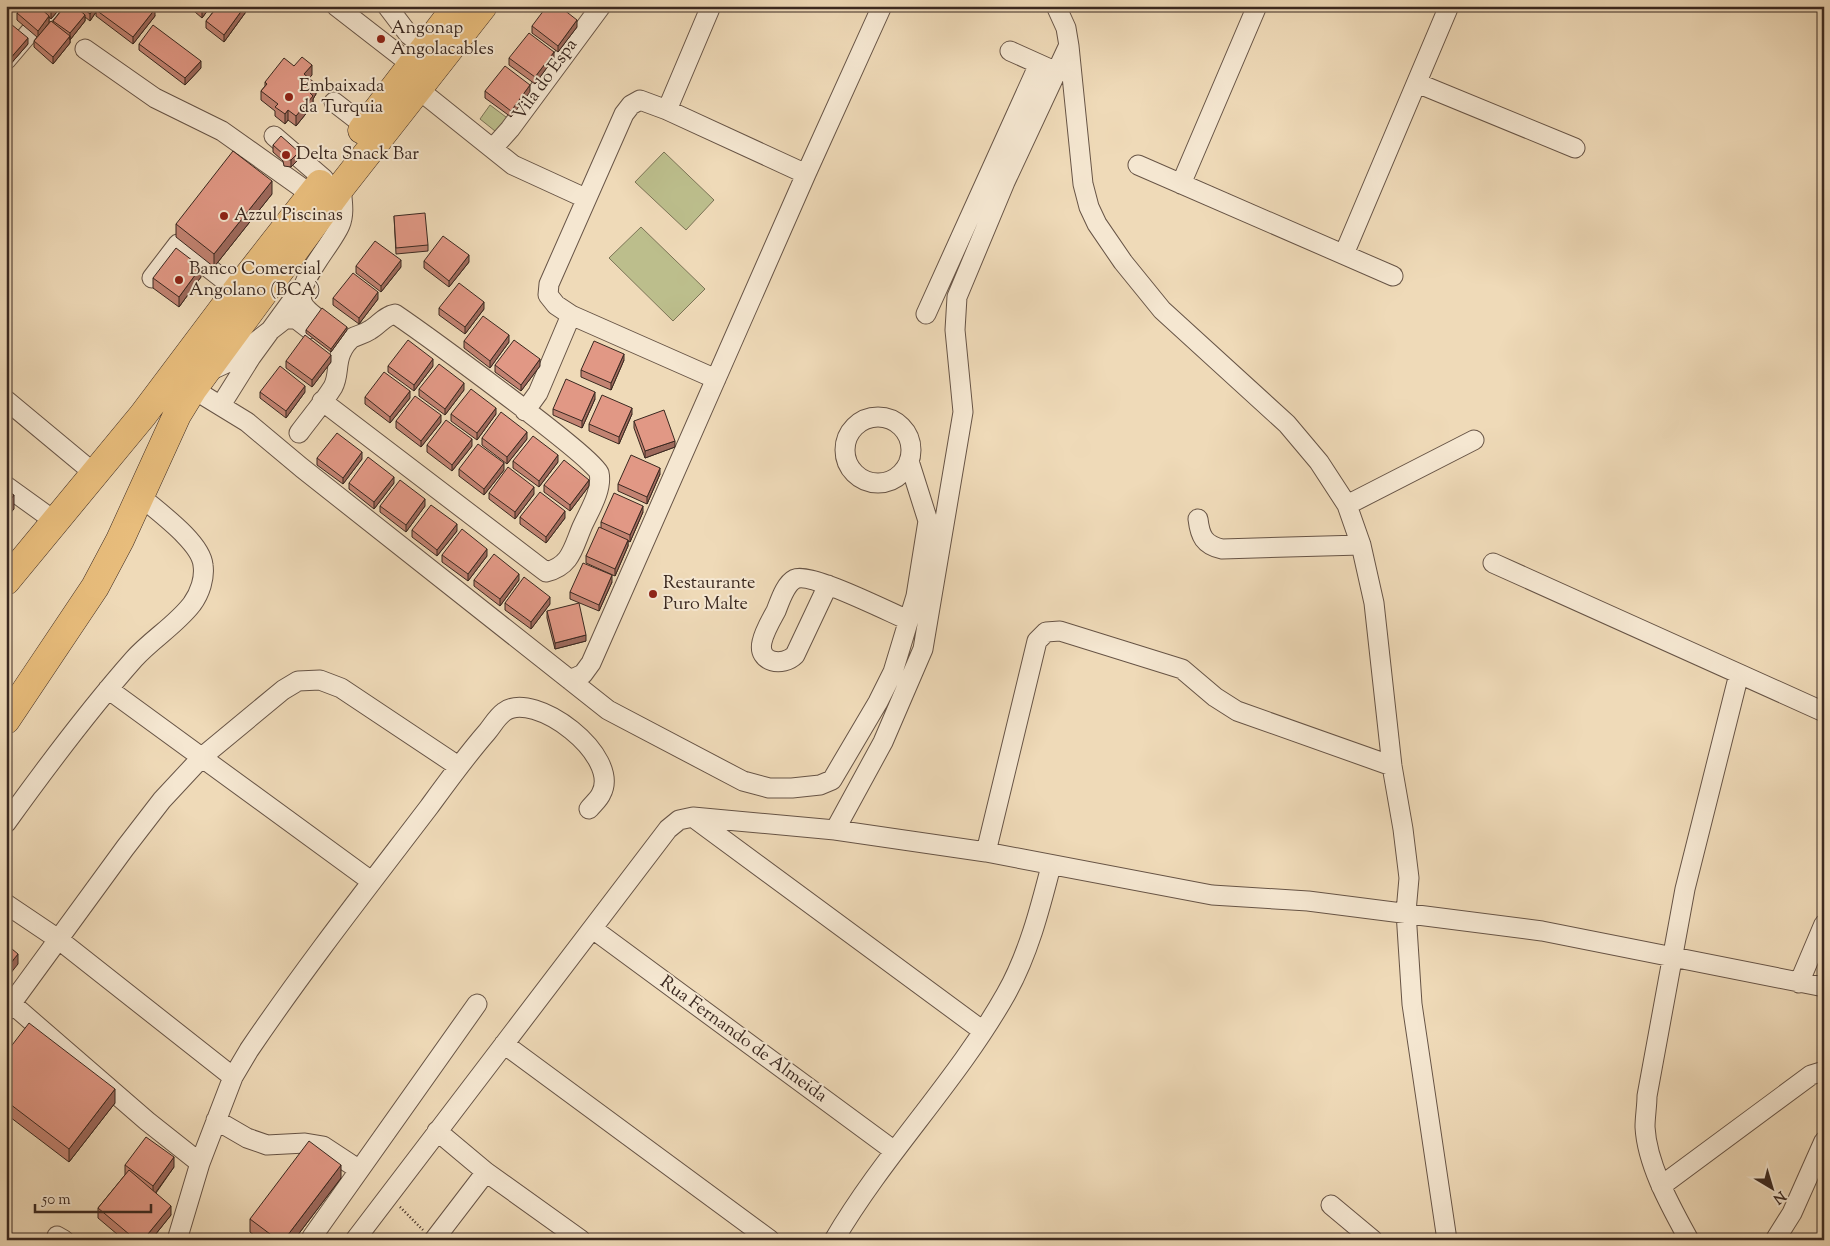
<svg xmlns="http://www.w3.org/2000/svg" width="1830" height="1246" viewBox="0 0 1830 1246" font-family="'Sorts Mill Goudy',serif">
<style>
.green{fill:#bcbe8c;stroke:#7b7356}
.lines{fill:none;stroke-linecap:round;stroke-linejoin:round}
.minor-casing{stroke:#675446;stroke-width:21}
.highway-casing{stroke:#3a2820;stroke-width:29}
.path{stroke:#3a2820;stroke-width:2.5;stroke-dasharray:1 2.5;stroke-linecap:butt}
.minor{stroke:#f5e7d1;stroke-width:19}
.highway{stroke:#e8bd7c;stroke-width:28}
.wall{fill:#c28372;stroke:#3a2820}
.shaded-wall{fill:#9e6a5d;stroke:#3a2820}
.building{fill:#e19885;stroke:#3a2820}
.poi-dot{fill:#8f2418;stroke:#f5e7d1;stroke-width:2}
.labels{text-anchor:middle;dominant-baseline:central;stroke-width:4;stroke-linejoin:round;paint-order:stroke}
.poi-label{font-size:18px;fill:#3a2820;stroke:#f5e7d1;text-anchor:start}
.street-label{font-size:18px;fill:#3a2820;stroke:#f5e7d1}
</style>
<rect width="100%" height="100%" fill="#efdab8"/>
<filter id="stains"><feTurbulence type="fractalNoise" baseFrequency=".004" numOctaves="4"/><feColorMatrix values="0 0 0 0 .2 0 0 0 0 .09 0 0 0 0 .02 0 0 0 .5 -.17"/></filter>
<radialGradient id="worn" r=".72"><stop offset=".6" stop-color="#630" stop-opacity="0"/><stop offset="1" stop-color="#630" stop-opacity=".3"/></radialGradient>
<path class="green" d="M490,105L510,120L502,130L495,131L480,119Z
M664,152L714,200L686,230L635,182Z
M641,227L705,289L673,321L609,258Z"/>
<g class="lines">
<g class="minor-casing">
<path id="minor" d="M336,6L412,65
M387,6L409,35L425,47
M1056,6L1066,28L1069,46L1083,184L1089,207L1097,224L1123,262L1162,310L1287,424L1319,462L1347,505L1361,545L1374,603L1392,766L1403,829L1409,878L1406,912L1412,1004L1447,1240
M85,49L155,98L222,131L312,195
M1010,51L1050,69
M6,60L52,6
M1417,83L1575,148
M418,89L513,165L585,198
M334,102L365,126
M667,110L711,6
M274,136L324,179
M493,148L510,129L601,6
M1138,165L1393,276
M1181,184L1257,6
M1344,254L1449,6
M152,278L178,244L237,290
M926,314L1039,64
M317,318C312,314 306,310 303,304C293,285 332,245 340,225C345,213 342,200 341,187
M207,372L231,361L285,319H296L309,329
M716,379L571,315L556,305L548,295L549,284L624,114L631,105L640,100L667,110L806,174
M193,389L247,422L302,468L608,710L743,781L769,788H792L820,785L832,780L878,702L893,672L916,596L928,521L909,461
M6,400L95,474
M221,405L251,357L302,287
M525,411L538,393L571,315
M845 450a33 33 0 1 1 66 0a33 33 0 1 1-66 0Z
M299,433C310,418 323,403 333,387C339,376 336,364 341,353C343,348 347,342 352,338C358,335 364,334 370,330C379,325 384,316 395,314C420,331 595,458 599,473C603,490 588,513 582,527C573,548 571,566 546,572L322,401
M6,486L56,522
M1347,505L1474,440
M1198,519C1200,536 1204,545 1222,549L1361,545
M1493,563L1824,712
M828,585L795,655C783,667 757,663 762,642C764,632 771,620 776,611C780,601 785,584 795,579C810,572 889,612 908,620
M570,680L583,674L591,663L806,174L882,6
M108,689L371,881
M694,818L983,1031
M6,823C47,766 88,711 134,659C152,639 176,625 192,604C200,593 205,578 203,565C201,542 157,511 140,496
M835,830L883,742L923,649L963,412L955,330L957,297L1005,182L1068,47
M986,852L1037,641L1046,632L1060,631L1182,669L1215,697L1237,711L1392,766
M6,904L58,939L233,1077
M593,929L893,1150
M1799,983L1824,924
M12,1004L147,1121L200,1163L233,1077L249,1050C306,966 368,887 429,807C448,781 466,756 487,732C492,726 497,717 504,712C534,689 622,756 601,794C599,799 593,804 589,809
M6,1011L125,848L162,800L202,757L283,690L298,681L320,680L341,688L458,766
M504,1044L770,1240
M216,1120L247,1138L267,1145L305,1143L323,1146L358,1169
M437,1131L486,1172L581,1240
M1661,1186L1811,1075L1824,1071
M1331,1205L1373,1240
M57,1236L64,1240
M312,1237L477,1004
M177,1240L200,1163
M355,1240L668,829L679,820L693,817L835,830L986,852L1212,895L1308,901L1542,931L1824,987
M434,1240L486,1172
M834,1240C885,1153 957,1081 1006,994C1028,955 1040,909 1051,866
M1689,1240C1671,1207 1647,1165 1645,1127C1645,1117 1647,1106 1647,1096L1685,889L1739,674
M1775,1240L1792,1213L1824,1141"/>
</g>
<g class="highway-casing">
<path id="highway" d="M362,130L457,6
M6,581L143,415L237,290L320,184
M6,720L95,587L120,540L177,415L193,389L341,187L483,6"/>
</g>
<path class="path" d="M400,1207L423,1230"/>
<use href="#minor" class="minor"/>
<use href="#highway" class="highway"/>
</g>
<path class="wall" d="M23,6H62L51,19L49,17V22L53,23V21L65,6H151L155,16L133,44L96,16V12L90,21L85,17V21L70,40V43L53,64L34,47V41L37,37L17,20V13Z
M188,6H211L202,18Z
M216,6H248V9L224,42L206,28V21L217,7Z
M6,20L28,44L8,67L6,66Z
M532,26L577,27L558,52L532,33Z
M139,44L201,68L185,85L139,50Z
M509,58H554L535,84L509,65Z
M294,66L312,75L309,78L316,94L313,99V105L296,126L288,120L285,124L275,116V111L261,100V91L265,86V82Z
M485,91L530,92L511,117L485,98Z
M273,145L299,159L291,167L284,166L283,161L273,152Z
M272,194L214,267L176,237V224Z
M394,216L428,245V251L396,254Z
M424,261L469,262L449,287L424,268Z
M356,266L401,267L381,292L356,273Z
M201,277L179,307L153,288V278Z
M333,298L378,299L359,324L333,305Z
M439,308L484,309L465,334L439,315Z
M306,330H347L331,352L306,333Z
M464,341L509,342L490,368L464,348Z
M624,360L611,390L581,377V370Z
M286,361L331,362L312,387L286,368Z
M495,365L540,366L521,391L495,372Z
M388,366H433L414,391L388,372Z
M419,389L464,390L445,415L419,396Z
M260,392H305L286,418L260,398Z
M365,397L410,398L390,423L365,404Z
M595,399L582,428L553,415V409Z
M451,414H496L477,440L451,421Z
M632,414L619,444L589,431V424Z
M396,421L441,422L421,447L396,428Z
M634,421L675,447L645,458L634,428Z
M482,438L527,439L507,464L482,445Z
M427,445L472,446L452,471L427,452Z
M317,458L362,459L343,484L317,465Z
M513,461L558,462L539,487L513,468Z
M459,469L504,470L484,495L459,476Z
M660,474L647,504L618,491V484Z
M349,483H394L374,509L349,489Z
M544,485L589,486L570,511L544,492Z
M489,493L534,494L515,519L489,499Z
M380,506H425L406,532L380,512Z
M643,512L630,542L628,541V546L615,576L586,563V556L601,528V522Z
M520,517L565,518L546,543L520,524Z
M412,530L457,531L437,556L412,537Z
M442,555L487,556L468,581L442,562Z
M474,580H519L500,606L474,586Z
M612,582L599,611L570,599V592Z
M505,603L550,604L531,629L505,610Z
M547,611L586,641L555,649L547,618Z
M6,1053L115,1103L69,1162L6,1114Z
M125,1165L174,1167L156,1193L171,1215L151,1240H124L98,1218V1208L125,1175Z
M341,1178L294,1240H260L250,1232V1219Z"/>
<path class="shaded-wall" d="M56,6H62L51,19V12Z
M96,6H101L96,10V12L90,21V14Z
M206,6H211L202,18V11Z
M245,6H248V9L224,42V35Z
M155,9V16L133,44V37Z
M85,15V21L70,40V33Z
M49,16V23L38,37V31Z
M577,20V27L558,52V46Z
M70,36V43L53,64V57Z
M28,38V44L8,67V61Z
M554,52V58L535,84V77Z
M201,61V68L185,85V78Z
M312,65V75L304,84V74Z
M316,84V94L313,99V105L296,126V116L310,93Z
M530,85V92L511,117V111Z
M288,110V120L285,124V114Z
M299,152V159L291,167V160Z
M272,181V194L214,267V254Z
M469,255V262L449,287V281Z
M401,260V267L381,292V286Z
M201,267V277L179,307V297Z
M378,292V299L359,324V318Z
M484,302V309L465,334V327Z
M347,327V330L331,352V349Z
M509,335V342L490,368V361Z
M624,354V360L611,390V383Z
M331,355V362L312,387V380Z
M433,359V366L414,391V385Z
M540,359V366L521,391V385Z
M464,383V390L445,415V409Z
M305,386V392L286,418V411Z
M410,391V398L390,423V417Z
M595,392V399L582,428V421Z
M496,408V414L477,440V433Z
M632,408V414L619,444V437Z
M441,415V422L421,447V441Z
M527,432V439L507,464V457Z
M472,439V446L452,471V465Z
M675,441V447L645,458V451Z
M362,452V459L343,484V478Z
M558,455V462L539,487V481Z
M504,463V470L484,495V489Z
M660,468V474L647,504V497Z
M394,477V483L374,509V502Z
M589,480V486L570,511V505Z
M534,487V494L515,519V512Z
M14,495V509L6,518V505Z
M425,499V506L406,532V525Z
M643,506V512L630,542V535Z
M565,511V518L546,543V537Z
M457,524V531L437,556V550Z
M628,540V546L615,576V569Z
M487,549V556L468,581V574Z
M519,574V580L500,606V599Z
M612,575V582L599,611V605Z
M550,597V604L531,629V622Z
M586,635V641L555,649V643Z
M18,954V964L6,979V969Z
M115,1089V1103L69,1162V1149Z
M174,1157V1167L153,1196V1186Z
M341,1165V1178L294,1240H284Z
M171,1206V1215L151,1240H143Z"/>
<path class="building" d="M23,6H38L49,16L38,31L17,13Z
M44,6H56L51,12Z
M65,6H75L85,15L70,33L53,21Z
M80,6H96L90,14Z
M99,6H151L155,9L133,37L96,10Z
M196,6H206L202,11Z
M218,6H245L224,35L206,21Z
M547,6H559L577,20L558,46L532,26Z
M6,20L28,38L8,61L6,59Z
M51,21L70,36L53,57L34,41Z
M153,25L201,61L185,78L139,44Z
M529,33L554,52L535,77L509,58Z
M302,57L312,65L304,74L316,84L310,93L313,96L296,116L288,110L285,114L275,107L278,104L261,91L267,84L265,82L284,58L294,66Z
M505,66L530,85L511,111L485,91Z
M281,136L299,152L291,160L284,159L283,154L273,145Z
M233,151L272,181L214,254L176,224Z
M425,213L428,245L396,248L394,216Z
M443,236L469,255L449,281L424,261Z
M375,241L401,260L381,286L356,266Z
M176,248L201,267L179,297L153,278Z
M353,273L378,292L359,318L333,298Z
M459,283L484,302L465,327L439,308Z
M322,308L347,327L331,349L306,330Z
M483,316L509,335L490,361L464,341Z
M305,335L331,355L312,380L286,361Z
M408,340L433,359L414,385L388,366Z
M514,340L540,359L521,385L495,365Z
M594,341L624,354L611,383L581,370Z
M439,364L464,383L445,409L419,389Z
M280,366L305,386L286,411L260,392Z
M384,372L410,391L390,417L365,397Z
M566,379L595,392L582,421L553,409Z
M471,389L496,408L477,433L451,414Z
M602,395L632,408L619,437L589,424Z
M415,396L441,415L421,441L396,421Z
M664,410L675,441L645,451L634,421Z
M501,412L527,432L507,457L482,438Z
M446,420L472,439L452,465L427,445Z
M337,433L362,452L343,478L317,458Z
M533,436L558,455L539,481L513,461Z
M478,444L504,463L484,489L459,469Z
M631,455L660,468L647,497L618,484Z
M368,457L394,477L374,502L349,483Z
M564,460L589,480L570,505L544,485Z
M508,467L534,487L515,512L489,493Z
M400,480L425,499L406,525L380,506Z
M6,490L14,495L6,505Z
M540,492L565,511L546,537L520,517Z
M614,493L643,506L630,535L601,522Z
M431,505L457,524L437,550L412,530Z
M599,527L628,540L615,569L586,556Z
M462,529L487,549L468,574L442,555Z
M494,554L519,574L500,599L474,580Z
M583,563L612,575L599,605L570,592Z
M524,577L550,597L531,622L505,603Z
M579,603L586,635L555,643L547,611Z
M6,944L18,954L6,969Z
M29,1023L115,1089L69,1149L6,1101V1053Z
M146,1137L174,1157L153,1186L125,1165Z
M309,1141L341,1165L284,1240H278L250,1219Z
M129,1170L171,1206L143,1240H136L98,1208Z"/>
<g class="poi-dot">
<circle cx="381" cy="39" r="5"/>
<circle cx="289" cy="97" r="5"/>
<circle cx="286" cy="155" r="5"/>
<circle cx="224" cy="216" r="5"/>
<circle cx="179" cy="280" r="5"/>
<circle cx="653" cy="594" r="5"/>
</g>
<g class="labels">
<g class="poi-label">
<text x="391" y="29">Angonap<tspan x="391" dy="21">Angolacables</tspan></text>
<text x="299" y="87">Embaixada<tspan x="299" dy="21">da Turquia</tspan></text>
<text x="296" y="155">Delta Snack Bar</text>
<text x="234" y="216">Azzul Piscinas</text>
<text x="189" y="270">Banco Comercial<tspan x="189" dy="21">Angolano (BCA)</tspan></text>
<text x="663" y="584">Restaurante<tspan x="663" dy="21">Puro Malte</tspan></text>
</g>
<g class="street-label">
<text transform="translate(546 80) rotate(-54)">Vila do Espa</text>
<text transform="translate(743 1040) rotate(36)">Rua Fernando de Almeida</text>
</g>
</g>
<rect width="1830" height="1246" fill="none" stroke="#efdab8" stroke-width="25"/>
<rect x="8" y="8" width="1815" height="1231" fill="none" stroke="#3a2820" stroke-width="2.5"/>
<rect x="12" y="12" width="1805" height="1221" fill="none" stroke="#3a2820"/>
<g transform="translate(1772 1188) rotate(142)" stroke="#f5e7d1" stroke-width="4" paint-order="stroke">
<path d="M0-4L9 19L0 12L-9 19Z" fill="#3a2820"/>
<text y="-8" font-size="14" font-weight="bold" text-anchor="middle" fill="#3a2820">N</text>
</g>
<path d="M35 1204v8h116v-8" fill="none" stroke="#3a2820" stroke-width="2.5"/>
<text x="42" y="1204" font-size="15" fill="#3a2820" stroke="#f5e7d1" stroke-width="4" paint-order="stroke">50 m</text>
<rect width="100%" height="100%" filter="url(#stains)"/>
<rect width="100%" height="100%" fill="url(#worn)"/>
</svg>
